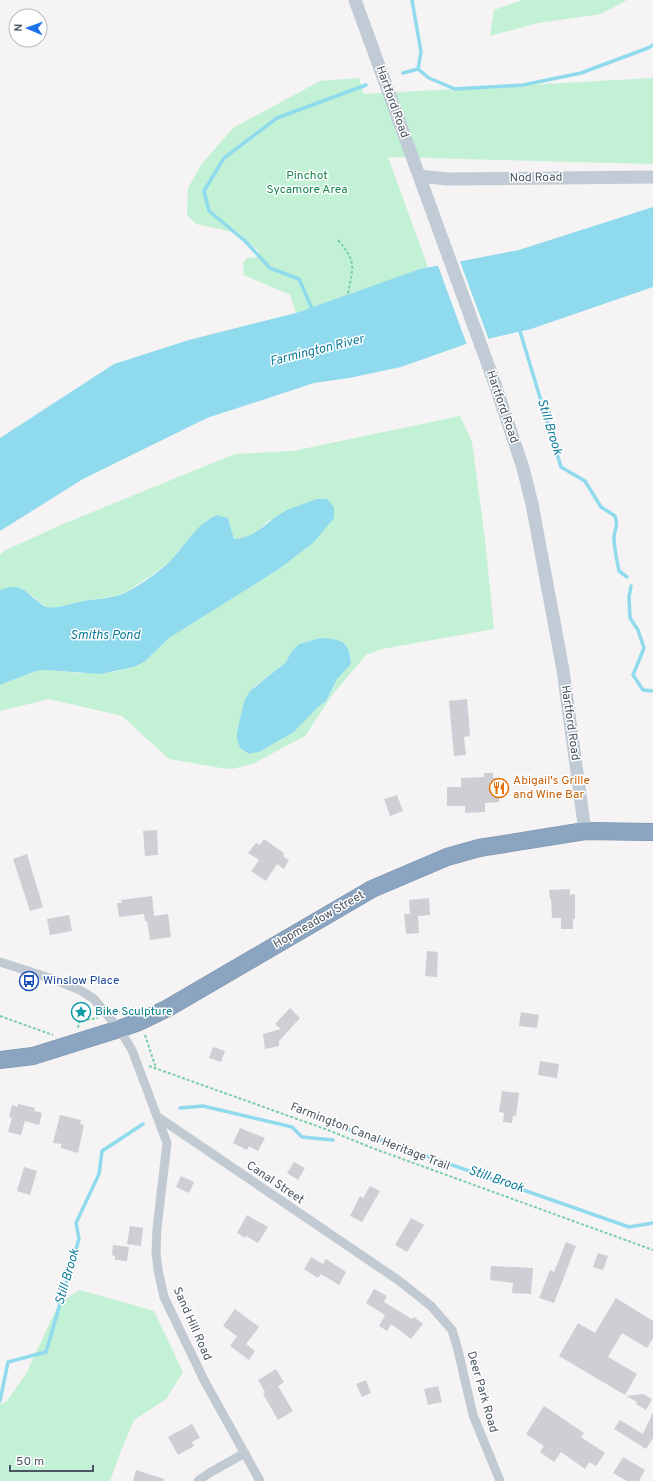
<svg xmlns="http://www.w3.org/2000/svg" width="653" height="1481" viewBox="0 0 653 1481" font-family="Overpass,sans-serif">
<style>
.green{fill:#c3f1d5;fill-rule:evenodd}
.water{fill:#90daee}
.pier{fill:#f5f3f3}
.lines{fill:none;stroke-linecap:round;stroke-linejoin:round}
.stream{stroke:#90daee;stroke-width:3.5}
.building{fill:#cdcfd5}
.highway-casing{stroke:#7690ad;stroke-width:18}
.path{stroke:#7ad0a6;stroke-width:2;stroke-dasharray:3 2;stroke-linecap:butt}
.street{stroke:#c1cad2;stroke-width:9}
.secondary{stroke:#c1cbd6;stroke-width:13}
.highway{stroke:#8ba5c1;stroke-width:17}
.labels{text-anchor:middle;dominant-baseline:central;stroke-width:3;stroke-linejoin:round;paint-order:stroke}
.street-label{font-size:12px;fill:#4a5661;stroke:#fff}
.park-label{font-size:12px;fill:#17864f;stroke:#fff}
.food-label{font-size:12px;fill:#c56008;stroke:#fff;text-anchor:start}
.transit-label{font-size:12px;fill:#164399;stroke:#fff;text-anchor:start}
.culture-label{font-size:12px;fill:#0d838f;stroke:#fff;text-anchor:start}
.water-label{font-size:13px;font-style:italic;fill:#0c7c9b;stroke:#fff}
</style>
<rect width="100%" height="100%" fill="#f5f3f3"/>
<path class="green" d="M522,0H627L601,14L538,23L490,36L494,10Z
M359,78L364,94L653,78V164L388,157L428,267L296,313L290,295L244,275L243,263L247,258L258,257L259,251L233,232L196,224L187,215L188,188L201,165L233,128L320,81Z
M460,416L472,442L485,539L494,629L382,649L366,655L333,694L305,736L252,764L232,769L221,768L169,759L122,716L49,699L0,711V685L36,671L46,670L78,673L113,672L134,667L144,662L169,638L279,569L313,543L270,520C257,531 251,539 234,539L228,518L217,515L208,519L193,533L171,560L156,572L129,590L119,595L77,602L56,608L46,607L30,594L2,589L0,590V554L6,550L63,524L235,454L293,451ZM320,638L337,640L346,645L350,654L351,664L337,679L326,701L317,708L294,732L259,752L249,754L240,748L241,717L244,701L254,687L286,662L291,652L299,644Z
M80,1290L154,1311L183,1372L166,1399L134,1420L120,1453L110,1481H0V1404L6,1402L26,1374L59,1303Z"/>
<path class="water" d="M653,207V287L531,329L466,344L401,367L349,378L314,383L207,418L83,479L0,531V438L114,364L189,340L296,313L420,269L519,250Z
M317,499H327L334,507V518L313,543L279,569L169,638L144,662L134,667L100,674L46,670L36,671L0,685V590C21,582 25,592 40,603C42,605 45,607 48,607C58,609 68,604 78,602C91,599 106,599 120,595C135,589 161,571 172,559C187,543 197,523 217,515L228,518L234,539C255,539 269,519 287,510C297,506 307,503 317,499Z
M320,638C341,639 350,641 351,664L337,679L326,701L317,708L294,732L259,752L249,754L240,748L237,739V733L244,701L250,691L286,662L291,652L299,644Z"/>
<path class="pier" d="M459,259L489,340L467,345L437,263Z"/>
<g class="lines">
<path class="stream" d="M418,69L429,78L455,89L523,85L581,73L648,48L653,45
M403,73L418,69L421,52L412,0
M313,311L299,279L270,268L245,241L209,211L204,191L224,158L277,118L366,85
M519,328L561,467L585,481L601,507L615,516C619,528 614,528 614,538C614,549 617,560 619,571L627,577
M631,586L629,597L630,618L638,630L644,648L633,675L643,690L653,691
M180,1108L203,1106L292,1127L302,1137L333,1140
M341,1129L347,1128L356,1134L381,1140L629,1227L653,1223
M0,1401L8,1362L46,1352L79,1239L76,1223L99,1174L102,1151L143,1124"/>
</g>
<path class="building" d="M467,699L470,736L464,737L466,755L454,756L449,701Z
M484,773H493V778H498L499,802L485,803V812L465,813V806H447V787H461V778L484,777Z
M397,795L403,811L390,816L384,799Z
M157,830L158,855L145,856L143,831Z
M264,839L284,853L283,856L289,860L284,869L277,864L266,881L251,871L259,860L248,853L256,843L260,845Z
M27,854L43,907L30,911L13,859Z
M570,889V895L575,894V919H573V929H561V918H552L551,899H550L549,890Z
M152,896L154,916L168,914L171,937L150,940L147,921H145L144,914L119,917L117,903H122L121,900Z
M429,898L430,915L418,916L419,933L406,934L404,914H410L409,900Z
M69,915L72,931L50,935L47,919Z
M427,951L438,952L437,977L425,976Z
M290,1008L300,1018L279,1041V1046L265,1049L263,1034L281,1029L275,1024Z
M521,1012L539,1015L537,1028L519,1026Z
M213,1047L225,1051L221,1062L209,1058Z
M540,1061L559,1064L557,1078L538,1075Z
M502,1091L519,1093L516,1116H513L512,1123L503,1122L504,1113L499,1112Z
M18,1104L35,1108L34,1111L42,1113L39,1125L25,1121L21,1135L8,1132L12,1118L9,1117L12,1105L17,1107Z
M60,1115L81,1120L80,1124L84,1125L78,1153L61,1148V1144L53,1143Z
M240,1128L265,1138L258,1151L249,1146L247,1150L233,1143Z
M294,1162L305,1168L298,1180L287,1173Z
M24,1167L37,1171L30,1195L17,1191Z
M181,1176L194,1182L189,1193L176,1187Z
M370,1186L380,1191L362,1222L350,1216L360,1196L363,1198Z
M247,1215L268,1227L258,1243L246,1236L245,1238L237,1233Z
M411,1218L424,1225L407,1252L395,1245Z
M130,1226L143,1228L141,1246L127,1244Z
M566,1242L576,1246L554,1303L539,1298L550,1270L554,1272Z
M113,1245L129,1247L127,1261L115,1260V1256L112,1255Z
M598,1253L608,1256L603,1270L593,1267Z
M311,1257L323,1264L326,1259L346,1272L339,1285L321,1274L318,1278L304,1269Z
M491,1266L533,1268L531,1294L512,1293L513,1283L490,1280Z
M374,1289L387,1296L384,1302L412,1319L414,1317L423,1324L411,1339L391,1324L387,1331L379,1326L385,1315L366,1303Z
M616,1298L653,1321V1338L647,1348L622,1333L608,1357L637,1374L625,1395L559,1356L578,1323L595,1333Z
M235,1309L259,1327L246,1344L255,1351L249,1360L230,1346L237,1336L223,1326Z
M276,1369L284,1382L278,1386L293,1411L278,1420L263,1394L265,1392L258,1380Z
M366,1380L371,1393L362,1397L356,1384Z
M438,1386L442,1402L428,1405L424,1389Z
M643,1394L652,1399L646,1410L636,1404L637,1402L626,1396Z
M544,1406L584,1433L581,1437L605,1453L596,1466L589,1462L585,1469L561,1452L554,1462L540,1452L544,1446L526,1434Z
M653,1412V1438L646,1449L614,1429L620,1420L643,1434Z
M192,1424L200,1438L192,1442L194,1446L178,1455L168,1437Z
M623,1457L645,1470L639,1481H627L613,1473Z
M136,1470L164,1479V1481H133Z"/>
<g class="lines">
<g class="highway-casing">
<path id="highway" d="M0,1060L33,1056L119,1029L139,1022L168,1008L372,889L447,857L479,848L585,831L653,832"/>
</g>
<path class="path" d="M338,240C357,263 353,265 348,294
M117,1013L135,1008
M0,1016L53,1035
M78,1028L80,1020H86L98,1018
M145,1035L156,1068
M149,1066L328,1130L375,1149L653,1250"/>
<path class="street" d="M0,962L53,979L80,990L94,999L119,1029L132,1050L167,1143L157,1228L156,1252L158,1270L164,1297L204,1380L260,1481
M158,1117L398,1280L431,1306L452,1330L458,1350L473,1415L500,1481
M198,1481L211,1472L245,1453"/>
<path class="secondary" d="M355,0L495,384L523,468L532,504L563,670L585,831
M419,176L447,179L653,177"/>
<use href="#highway" class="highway"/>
</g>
<defs>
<g id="restaurant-ring" transform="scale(1)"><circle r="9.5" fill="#fff" stroke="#e8710a" stroke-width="1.5"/><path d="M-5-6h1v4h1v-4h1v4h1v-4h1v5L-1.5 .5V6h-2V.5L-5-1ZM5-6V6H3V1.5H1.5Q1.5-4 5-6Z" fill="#e8710a"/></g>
<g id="bus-ring" transform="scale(1)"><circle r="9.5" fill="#fff" stroke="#1a4fb4" stroke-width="1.5"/><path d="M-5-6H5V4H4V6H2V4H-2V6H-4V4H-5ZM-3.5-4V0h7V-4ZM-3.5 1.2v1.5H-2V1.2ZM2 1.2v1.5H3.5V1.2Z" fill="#1a4fb4"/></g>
<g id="sight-ring" transform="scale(1)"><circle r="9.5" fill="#fff" stroke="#0f9aa8" stroke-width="1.5"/><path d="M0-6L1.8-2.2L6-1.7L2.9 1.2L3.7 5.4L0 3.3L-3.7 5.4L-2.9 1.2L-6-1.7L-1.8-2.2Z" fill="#0f9aa8"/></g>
</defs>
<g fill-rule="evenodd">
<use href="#restaurant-ring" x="499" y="788"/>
<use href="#bus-ring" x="29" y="981"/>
<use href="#sight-ring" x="81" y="1012"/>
</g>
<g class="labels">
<g class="street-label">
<text transform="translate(392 102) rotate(70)">Hartford Road</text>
<text transform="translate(536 178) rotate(-1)">Nod Road</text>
<text transform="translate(502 407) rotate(71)">Hartford Road</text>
<text transform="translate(570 723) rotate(82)">Hartford Road</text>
<text transform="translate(319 920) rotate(-30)">Hopmeadow Street</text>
<text transform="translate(370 1137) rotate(21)">Farmington Canal Heritage Trail</text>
<text transform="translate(275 1183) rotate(34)">Canal Street</text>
<text transform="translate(192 1324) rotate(66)">Sand Hill Road</text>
<text transform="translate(482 1392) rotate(74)">Deer Park Road</text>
</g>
<g class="park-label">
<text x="307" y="176">Pinchot<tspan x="307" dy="14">Sycamore Area</tspan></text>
</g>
<g class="food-label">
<text x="513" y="781">Abigail's Grille<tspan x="513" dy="14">and Wine Bar</tspan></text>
</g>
<g class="transit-label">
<text x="43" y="981">Winslow Place</text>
</g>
<g class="culture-label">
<text x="95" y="1012">Bike Sculpture</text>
</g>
<g class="water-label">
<text transform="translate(317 351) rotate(-14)">Farmington River</text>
<text transform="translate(549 427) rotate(73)">Still Brook</text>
<text x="105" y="636">Smiths Pond</text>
<text transform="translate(496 1180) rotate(19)">Still Brook</text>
<text transform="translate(68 1277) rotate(-74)">Still Brook</text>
</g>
</g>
<g transform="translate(28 28) rotate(272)"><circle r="19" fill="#ffffff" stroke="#b7bbc0"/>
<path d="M0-3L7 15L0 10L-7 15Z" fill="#1a73e8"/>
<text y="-6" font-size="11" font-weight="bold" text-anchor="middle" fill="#4a5661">N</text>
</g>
<path d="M10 1465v6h83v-6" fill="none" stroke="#4a5661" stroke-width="2"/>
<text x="16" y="1465" font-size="12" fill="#4a5661" stroke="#ffffff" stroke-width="3" paint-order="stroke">50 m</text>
</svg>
